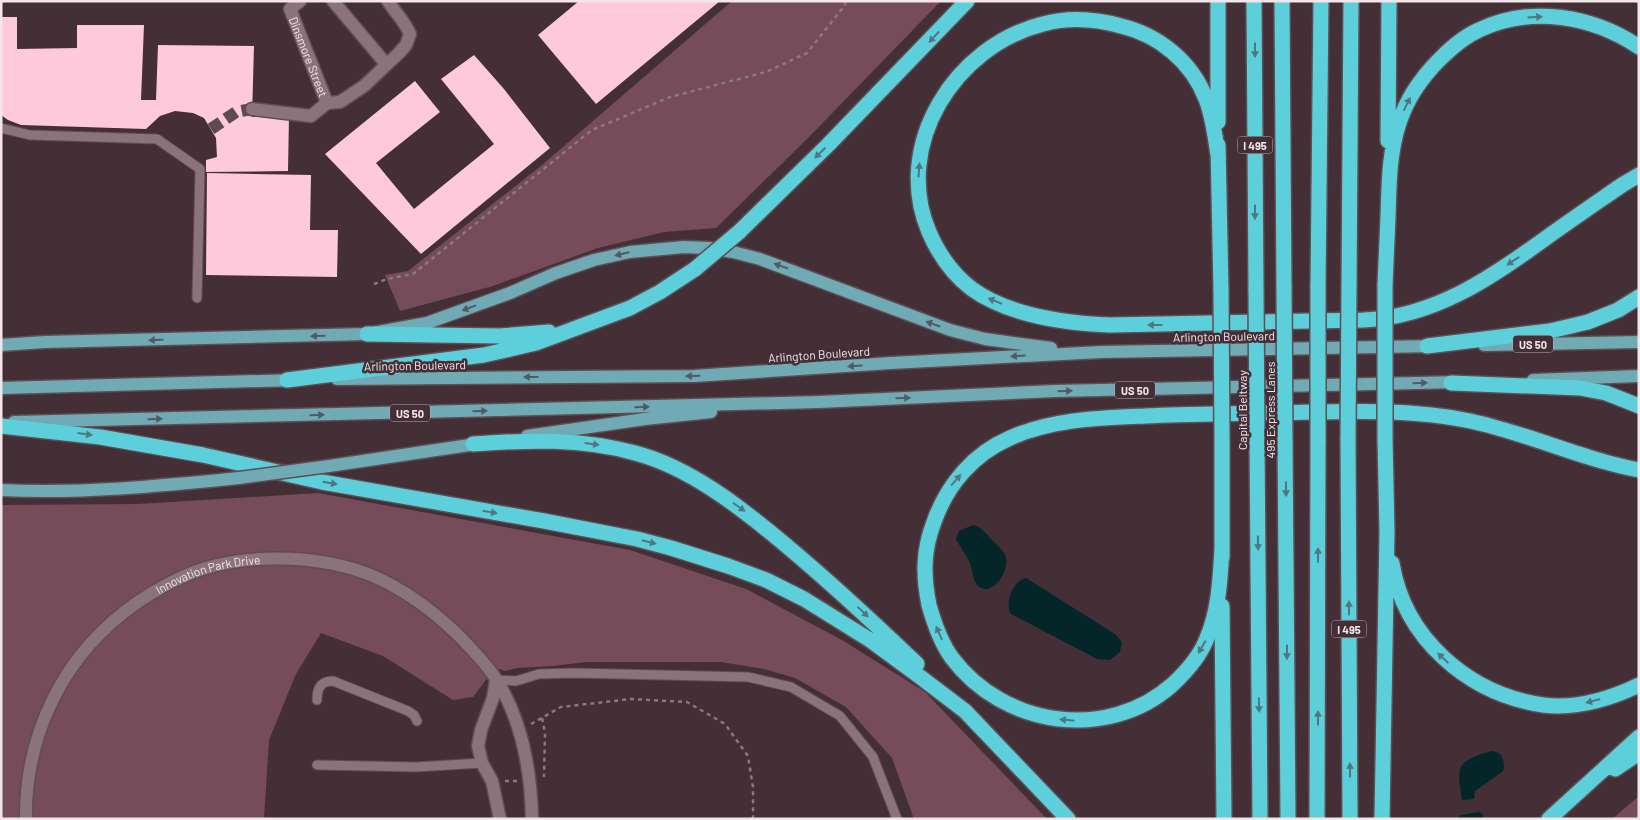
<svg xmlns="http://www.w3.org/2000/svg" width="1640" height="820" viewBox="0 0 1640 820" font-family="Barlow,sans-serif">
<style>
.green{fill:#764c5a}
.water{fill:#042629}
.building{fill:#fec9da}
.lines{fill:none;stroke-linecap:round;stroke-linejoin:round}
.street-tunnel{stroke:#5e4a51;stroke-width:12;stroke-dasharray:12 6;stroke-linecap:butt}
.lane-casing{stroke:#5e4d53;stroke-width:11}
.street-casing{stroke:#5e4d53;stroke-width:15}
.primary-casing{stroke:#5e4d53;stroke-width:15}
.highway-casing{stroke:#5e4d53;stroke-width:18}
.path{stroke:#8b797f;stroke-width:2.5;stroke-dasharray:4 4;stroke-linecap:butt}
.lane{stroke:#8b737b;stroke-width:9}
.street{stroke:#8b737b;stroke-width:12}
.primary{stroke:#6faab5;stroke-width:12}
.highway{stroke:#5dcfdb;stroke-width:15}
.primary-bridge-casing{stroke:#5e4d53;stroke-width:15;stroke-linecap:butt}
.highway-bridge-casing{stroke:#5e4d53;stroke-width:18;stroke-linecap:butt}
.primary-bridge{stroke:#6faab5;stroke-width:12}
.highway-bridge{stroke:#5dcfdb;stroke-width:15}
.oneway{fill:#4f7780}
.oneway2{fill:#535a62}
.labels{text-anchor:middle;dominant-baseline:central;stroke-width:5;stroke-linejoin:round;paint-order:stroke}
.shield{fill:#442f36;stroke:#beafb4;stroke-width:1}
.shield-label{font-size:11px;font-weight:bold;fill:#f3e6ea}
.street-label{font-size:12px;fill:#f3e6ea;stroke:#442f36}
</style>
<rect width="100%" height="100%" fill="#442f36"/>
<path class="green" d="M732,1H941L809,137L716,228L664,232L598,248L493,286L400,311L385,275L408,271L542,165Z
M318,493L630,550L746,589L842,640L925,692L1047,819H914L892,758L846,707L795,678L764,669L721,662H586L553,666L517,668L505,671L499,669L489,676L473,697L453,700L383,656L321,633L296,674L269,740L264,819H1V505L138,504Z
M1639,796V819H1612Z"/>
<path class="water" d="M973,525C980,526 986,533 991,539C996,544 1004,551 1006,557C1010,572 990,600 977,585C972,578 973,570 970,563C966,554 960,547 956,539L959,531Z
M1026,578L1115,634L1122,642L1120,652L1110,660L1097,659L1011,614C1004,604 1013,580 1026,578Z
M1491,751C1502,751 1504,759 1504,769L1502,772L1475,791L1474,799L1462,800C1457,766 1455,762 1491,751Z
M1478,812L1482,813L1484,819H1456L1461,815Z"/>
<path class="building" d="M579,1H720L596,104L538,35Z
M1,17H17V49L77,48V25H144L141,100H156L158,45L254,46L252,117L289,116L288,171L206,172V160L217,157L216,138L204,118L193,113L175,111L160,116L146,129L21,125L8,120L1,115Z
M474,55L504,89L550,148L421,254L325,154L415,81L440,112L376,163L414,209L494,144L441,79Z
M207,173L311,175L310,230H338L337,277L206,275Z"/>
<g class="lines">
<path class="street-tunnel" d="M211,129L236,112L252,109"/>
<g class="lane-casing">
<path id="lane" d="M1,128L30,135L157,139L200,169L197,298
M496,680L516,681L539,674L574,673L748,677L791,687L840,716L873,757L897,819
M317,700C317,688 321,681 333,681L408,711L414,715L417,721
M317,765L416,767L482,763"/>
</g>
<g class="street-casing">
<g id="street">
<path id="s1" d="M300,1L290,9L327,103L340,102L364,86L399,53L406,45L410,34C404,20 396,14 388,1"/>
<path d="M333,1L386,64"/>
<path d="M252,109L311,116L327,103"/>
<path d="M496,680L493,698L481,730L478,746L482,763L492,781L500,819"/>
<path id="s2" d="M26,819C25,760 44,703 80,656C107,622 143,595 182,577C236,552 317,553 373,576C403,589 432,610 456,633C470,647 485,662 496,679C522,720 531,771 532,819"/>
</g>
</g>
<g class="primary-casing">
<path id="primary" d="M1,345L45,342L367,334L427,323L510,293L556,273L594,260L630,252L684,247L709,248L733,252L760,259L950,330L985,339L1051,348
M1484,345L1639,342
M337,379L694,376L891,363L1101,352L1436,346
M1533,380L1639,376
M1,388L297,380
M14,422L819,402L1055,391L1461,382
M527,436L645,419L711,412
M329,466L483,443
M1,490C81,494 160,486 239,478"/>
</g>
<g class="highway-casing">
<path id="highway" d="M1218,1V122
M1254,1L1256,289
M1282,1L1284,288
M1388,141L1389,1
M1218,145L1221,290
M1218,155C1215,136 1213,117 1206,99C1192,62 1159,35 1121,26C1096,19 1069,17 1043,24C955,46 892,145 929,232C939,255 952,274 972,289C1008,315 1065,323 1109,325L1364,320C1434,317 1491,278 1546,238C1571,220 1596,203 1622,185L1639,175
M739,232L828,145L967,1
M1385,285C1386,262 1387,240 1388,217C1389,185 1389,153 1399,123C1407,98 1422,77 1440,59C1451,48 1465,36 1479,30C1531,5 1593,16 1639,47
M1318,287L1321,1
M1349,287L1351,1
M367,334L500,336L549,332
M1427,346L1550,331L1588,322L1618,310L1639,297
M287,380L484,355L536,343L630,308L660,292L695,269
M1451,383L1580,388L1606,393L1639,406
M1,426L100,437L203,455L322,482L544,521L637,539L671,548L728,566L766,580L804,599L870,640L919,676L965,711L1068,819
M1348,439L1350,819
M1257,441L1260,819
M1285,441L1288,819
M1222,442V558
M473,444C528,440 581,438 635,453C689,467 740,507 782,542C829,581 873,622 917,664
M1222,549C1220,580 1219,610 1207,638C1200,657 1186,672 1172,685C1107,742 1004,727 952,658C941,643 934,623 929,605C923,576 923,550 934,522C947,485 973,454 1010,438C1052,419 1099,418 1145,416C1186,414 1227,414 1268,413C1335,412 1404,407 1470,421C1527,433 1581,459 1639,470
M1392,563C1404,638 1468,694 1543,705C1575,709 1610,699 1639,685
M1222,606L1224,819
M1615,769L1639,753
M1317,819L1318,440
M1382,819L1387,532L1385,439
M1549,819L1639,737"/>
</g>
<path class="path" d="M374,284L387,279L413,274L592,130L670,97L766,72L807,53L845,5V1
M542,718L545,733L544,777
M531,724L561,707L631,699L687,702L725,724L748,756L753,787V819
M505,781H517"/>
<use href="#lane" class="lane"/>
<use href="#street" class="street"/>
<use href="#primary" class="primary"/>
<use href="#highway" class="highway"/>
<g class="primary-bridge-casing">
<path id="primary-bridge" d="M239,478L329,466"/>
</g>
<g class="highway-bridge-casing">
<path id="highway-bridge" d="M695,269L739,232
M1385,285V439
M1318,287V440
M1284,288L1285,441
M1256,289L1257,441
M1221,290L1222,442
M1348,439L1349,287"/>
</g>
<use href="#primary-bridge" class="primary-bridge"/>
<use href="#highway-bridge" class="highway-bridge"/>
</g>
<defs><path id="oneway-solid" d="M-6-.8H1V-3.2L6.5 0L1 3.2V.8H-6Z" transform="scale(1.25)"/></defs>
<g class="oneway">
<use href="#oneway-solid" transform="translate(1535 17) rotate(-4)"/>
<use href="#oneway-solid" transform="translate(934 37) rotate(133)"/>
<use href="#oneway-solid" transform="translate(1255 50) rotate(90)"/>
<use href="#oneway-solid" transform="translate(1407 104) rotate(-64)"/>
<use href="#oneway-solid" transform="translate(820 153) rotate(136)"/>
<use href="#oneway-solid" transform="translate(919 170) rotate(-86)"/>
<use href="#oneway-solid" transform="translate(1255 212) rotate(90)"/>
<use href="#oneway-solid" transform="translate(1513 261) rotate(146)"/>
<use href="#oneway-solid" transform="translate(995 301) rotate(-158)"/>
<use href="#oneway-solid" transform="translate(1155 325) rotate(180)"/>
<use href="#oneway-solid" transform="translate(85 434) rotate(8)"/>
<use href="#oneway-solid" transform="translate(592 444) rotate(7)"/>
<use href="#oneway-solid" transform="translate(956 480) rotate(-49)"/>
<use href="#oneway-solid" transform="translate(330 483) rotate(10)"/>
<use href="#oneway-solid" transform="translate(1286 489) rotate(90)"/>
<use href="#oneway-solid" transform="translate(739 507) rotate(35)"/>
<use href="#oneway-solid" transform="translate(490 512) rotate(10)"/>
<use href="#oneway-solid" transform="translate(649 542) rotate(14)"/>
<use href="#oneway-solid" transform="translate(1258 543) rotate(89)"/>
<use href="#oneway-solid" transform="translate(1318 555) rotate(-90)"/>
<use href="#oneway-solid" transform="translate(1349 608) rotate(-90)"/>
<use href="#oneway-solid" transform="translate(863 612) rotate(43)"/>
<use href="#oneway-solid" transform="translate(939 633) rotate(-114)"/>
<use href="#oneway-solid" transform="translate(1202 647) rotate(120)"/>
<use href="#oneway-solid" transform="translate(1287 652) rotate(90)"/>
<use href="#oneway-solid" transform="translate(1443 658) rotate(-137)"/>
<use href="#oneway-solid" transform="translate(1593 701) rotate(165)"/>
<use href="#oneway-solid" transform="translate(1259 705) rotate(89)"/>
<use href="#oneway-solid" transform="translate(1318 718) rotate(-90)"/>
<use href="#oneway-solid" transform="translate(1067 720) rotate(-174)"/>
<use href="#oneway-solid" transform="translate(1350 770) rotate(-90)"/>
</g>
<g class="oneway2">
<use href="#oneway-solid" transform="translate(622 254) rotate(167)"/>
<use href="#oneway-solid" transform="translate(781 266) rotate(-161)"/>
<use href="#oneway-solid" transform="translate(469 308) rotate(160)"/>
<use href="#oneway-solid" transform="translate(933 324) rotate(-161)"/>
<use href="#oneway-solid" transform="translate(318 336) rotate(179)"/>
<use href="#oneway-solid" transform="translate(156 340) rotate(179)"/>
<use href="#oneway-solid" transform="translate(1018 356) rotate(177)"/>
<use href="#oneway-solid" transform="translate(855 366) rotate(176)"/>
<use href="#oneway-solid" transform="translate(693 376) rotate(178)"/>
<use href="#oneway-solid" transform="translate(531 377) rotate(180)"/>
<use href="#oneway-solid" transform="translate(1420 383) rotate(-1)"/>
<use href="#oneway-solid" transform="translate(1065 391) rotate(-1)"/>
<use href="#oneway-solid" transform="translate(903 398) rotate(-2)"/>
<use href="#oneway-solid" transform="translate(642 407) rotate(-2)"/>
<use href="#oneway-solid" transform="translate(480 411) rotate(-1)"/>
<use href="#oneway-solid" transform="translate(317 415) rotate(-1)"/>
<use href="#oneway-solid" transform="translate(155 419) rotate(-1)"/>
</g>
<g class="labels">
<g class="shield">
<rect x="1237.5" y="136.5" width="35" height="17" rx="4"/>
<rect x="1513" y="335.5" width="40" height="17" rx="4"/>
<rect x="1115" y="381.5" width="40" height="17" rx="4"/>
<rect x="390" y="404.5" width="40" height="17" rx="4"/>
<rect x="1331.5" y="620.5" width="35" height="17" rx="4"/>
</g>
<g class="shield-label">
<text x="1255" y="145">I 495</text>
<text x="1533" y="344">US 50</text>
<text x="1135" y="390">US 50</text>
<text x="410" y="413">US 50</text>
<text x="1349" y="629">I 495</text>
</g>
<g class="street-label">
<text stroke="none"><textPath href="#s1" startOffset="64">Dinsmore Street</textPath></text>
<text transform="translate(1224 336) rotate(-1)">Arlington Boulevard</text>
<text transform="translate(819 354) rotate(-4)">Arlington Boulevard</text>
<text transform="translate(415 365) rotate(-1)">Arlington Boulevard</text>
<text transform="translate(1242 410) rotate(-90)">Capital Beltway</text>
<text transform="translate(1270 410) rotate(-90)">495 Express Lanes</text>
<text stroke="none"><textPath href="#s2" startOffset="331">Innovation Park Drive</textPath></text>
</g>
</g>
<rect width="1640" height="820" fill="none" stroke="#f3e6ea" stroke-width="5"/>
</svg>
